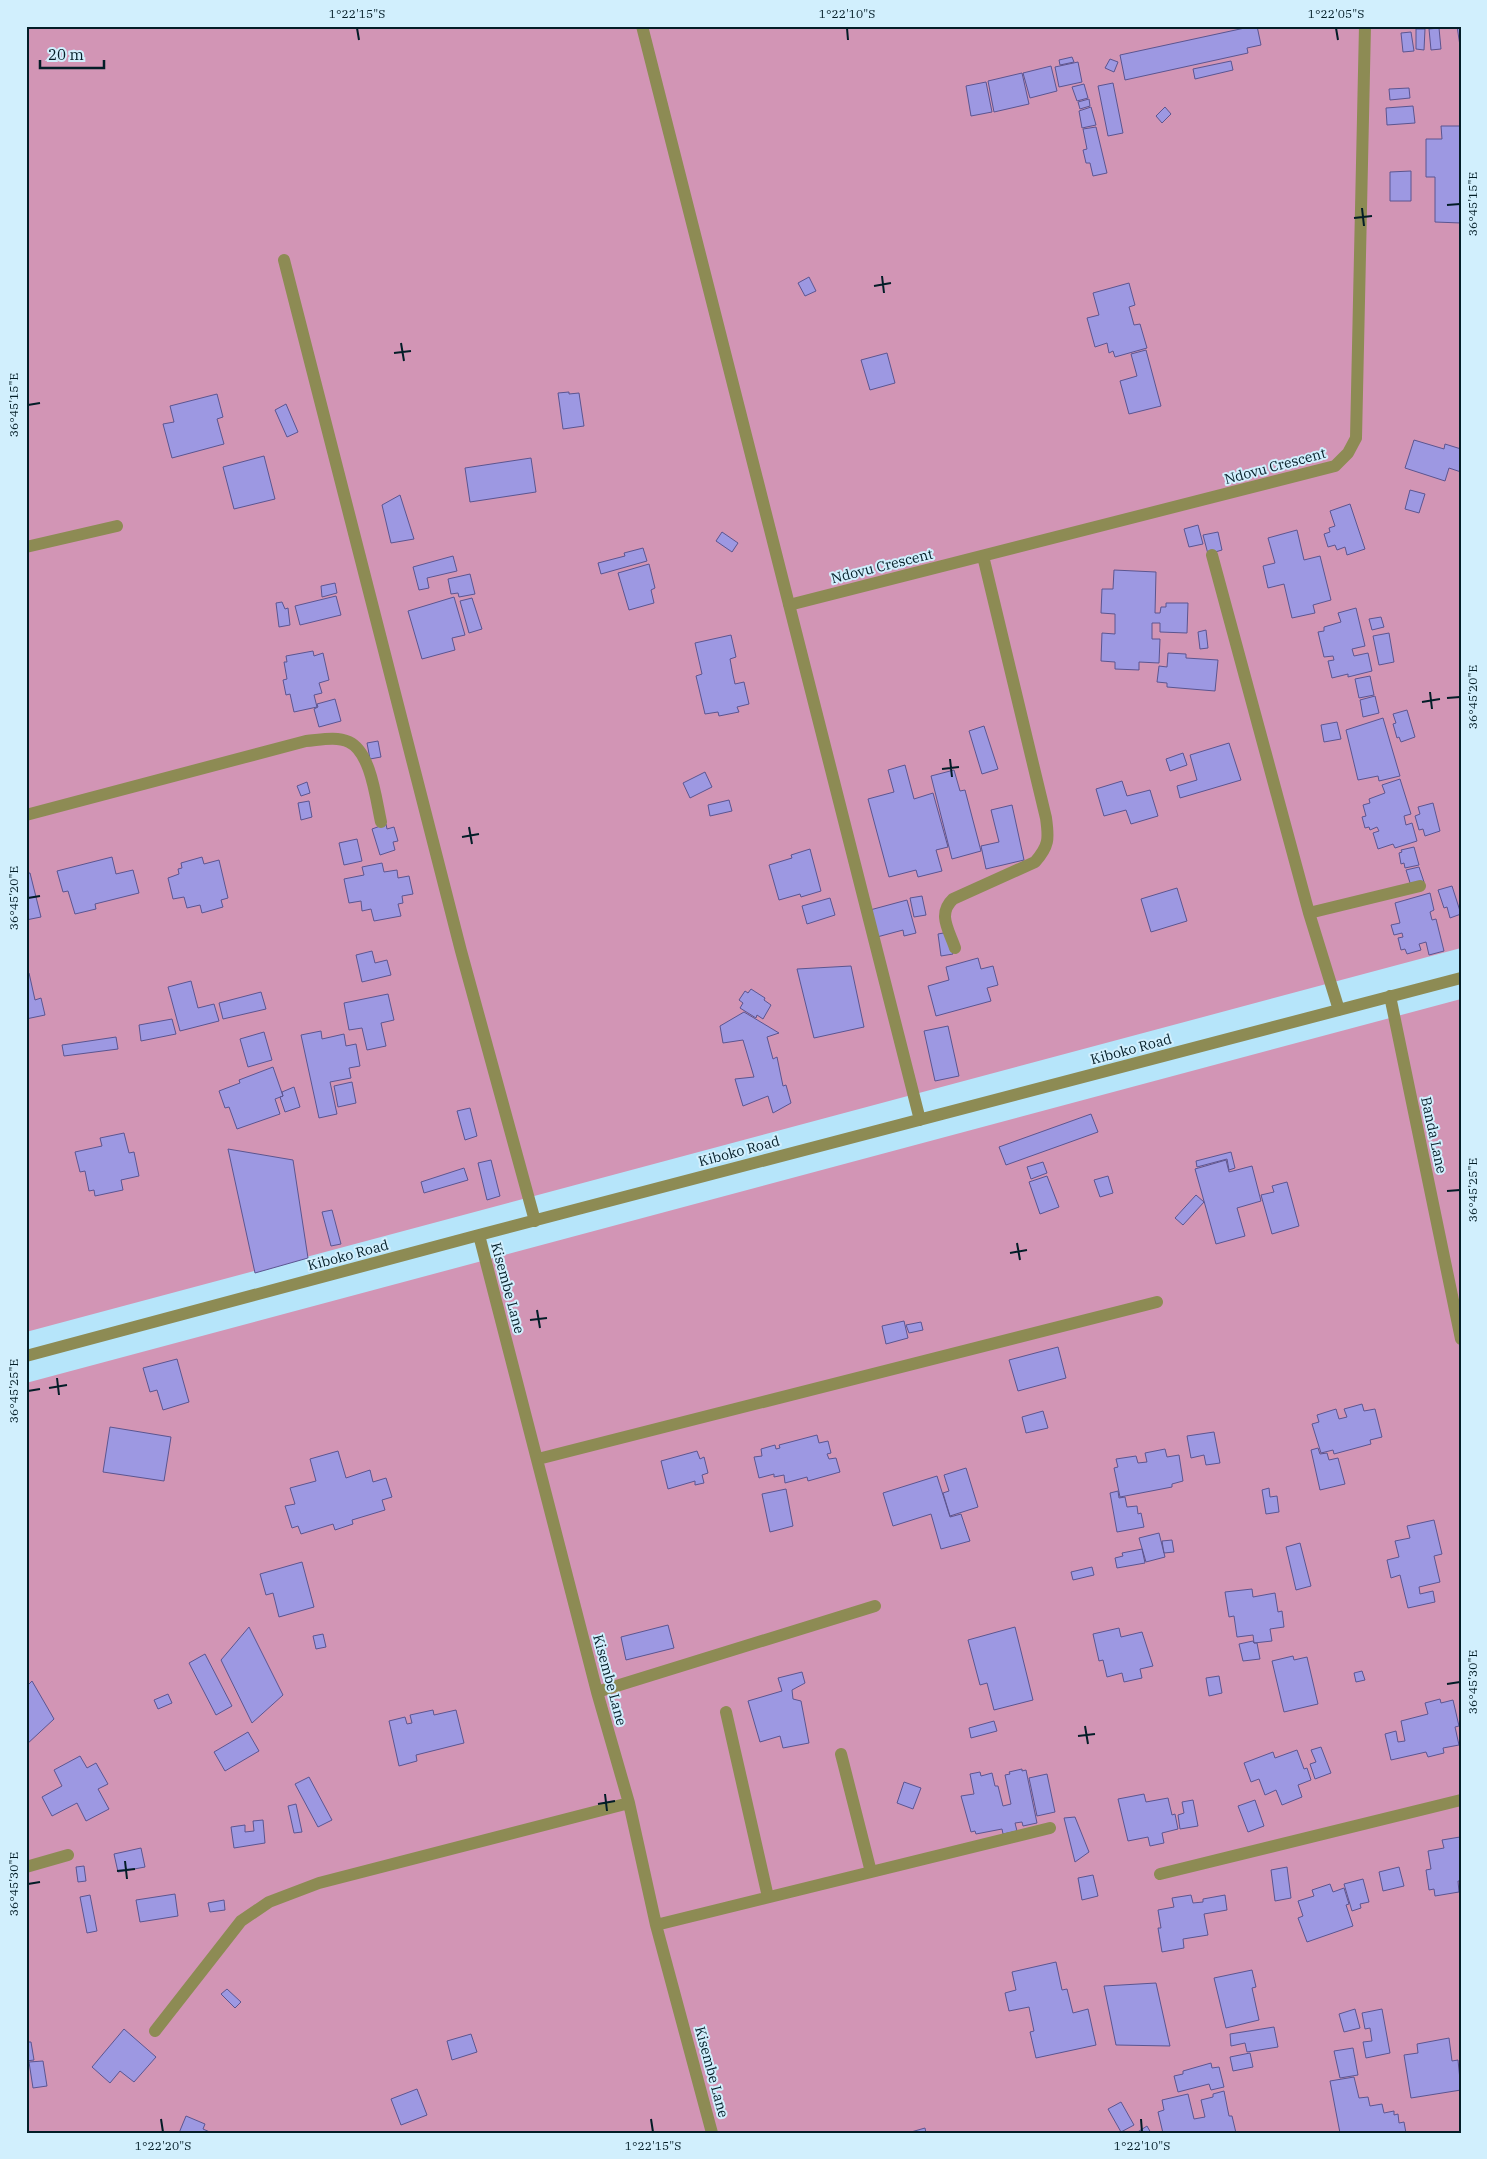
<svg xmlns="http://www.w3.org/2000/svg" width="1487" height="2159" viewBox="0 0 1487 2159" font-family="'IBM Plex Serif',serif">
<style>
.green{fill:#d295b5}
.building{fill:#9d98e2;stroke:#5b5590}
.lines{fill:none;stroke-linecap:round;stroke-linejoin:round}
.minor{stroke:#8d8b54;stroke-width:12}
.ticks{fill:none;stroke:#031d27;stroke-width:2}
.labels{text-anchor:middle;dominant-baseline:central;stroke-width:4;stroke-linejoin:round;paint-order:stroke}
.street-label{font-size:14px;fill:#031d27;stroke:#d1effd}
.neatline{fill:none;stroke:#031d27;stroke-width:2}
.ticks-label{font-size:12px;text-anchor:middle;fill:#031d27}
</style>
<rect width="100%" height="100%" fill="#b6e5fa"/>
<path class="green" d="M26,26H1461V948L26,1332Z
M1461,999V2133H26V1383Z"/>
<path class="building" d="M1254,26H1257L1261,45L1247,48L1248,53L1125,80L1120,55Z
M1457,26H1461V46H1460Z
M1439,28L1441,49L1431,50L1429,29Z
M1416,29H1425L1424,50L1416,49Z
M1411,32L1414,51L1403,52L1401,33Z
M1072,57L1074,62L1060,65L1059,60Z
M1110,59L1118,62L1114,72L1105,68Z
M1231,61L1233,70L1195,79L1193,69Z
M1078,62L1082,82L1059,87L1055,67Z
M1051,66L1057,91L1030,98L1023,73Z
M1022,73L1029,104L994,112L988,81Z
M986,82L992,112L971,116L966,86Z
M1113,83L1123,133L1108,136L1098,86Z
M1084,84L1088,98L1077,101L1072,87Z
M1409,88L1410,98L1390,100L1389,89Z
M1089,99L1090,106L1080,109L1078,102Z
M1413,106L1415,123L1387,125L1386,108Z
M1091,107L1096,125L1082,128L1079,111Z
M1165,107L1171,114L1162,123L1156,116Z
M1441,126H1461V223L1435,222V177H1426V139H1442Z
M1096,127L1107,173L1093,176L1090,163H1086L1083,150L1087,149L1083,129Z
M1411,171V201H1390V172Z
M809,277L816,291L805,296L798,283Z
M1129,283L1135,305L1129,307L1134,325L1140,324L1147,348L1115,357L1113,351L1109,353L1107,343L1095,347L1087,318L1099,315L1093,293Z
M1146,350L1161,406L1129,414L1120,381L1137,376L1131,354Z
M887,353L895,383L870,390L861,360Z
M569,392V394L579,393L584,426L563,429L558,393Z
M217,394L223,417L217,419L224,444L172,458L163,424L174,422L170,406Z
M286,404L298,432L287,437L275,410Z
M1414,440L1444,449L1445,444L1461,449V472L1449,468L1445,481L1405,468Z
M264,456L275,499L234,509L223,467Z
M531,458L536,492L470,502L465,468Z
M1410,490L1425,494L1419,513L1405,509Z
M400,495L414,539L391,543L382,505Z
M1350,504L1365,549L1347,555L1345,547L1337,550L1335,545L1328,547L1324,534L1330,532L1329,528L1335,526L1330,511Z
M1198,525L1203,544L1189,547L1184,529Z
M1297,530L1304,560L1320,556L1331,600L1313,605L1315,613L1292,618L1284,584L1268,588L1263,566L1275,563L1268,538Z
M722,532L738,543L732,552L716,541Z
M1218,532L1222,550L1208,554L1203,535Z
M643,548L647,561L601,574L598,563L625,556L624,553Z
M453,556L457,571L427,578L429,588L419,590L413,567Z
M649,564L655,588L651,590L654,603L629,610L618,573Z
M1114,570L1156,572L1155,613H1160L1161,607H1166V603H1188L1187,633L1160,632V623H1152V639H1160L1159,663L1139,662V670L1115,669V662L1101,661L1102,633L1115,634V614L1101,613L1102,589H1113Z
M470,574L475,594L459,597L458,593L451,594L448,579Z
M335,583L337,593L322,597L321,586Z
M336,596L341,615L300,625L295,606Z
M454,597L465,635L452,638L455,650L422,659L408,611Z
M472,598L482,629L469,633L460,601Z
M282,602L285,609L288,608L290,625L279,627L276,603Z
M1356,608L1365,646L1352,649L1354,656L1368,653L1372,671L1348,677V674L1332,678L1328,661L1334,660L1333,656L1324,657L1318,632L1324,631V627L1341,622L1338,613Z
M1381,617L1384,627L1372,630L1369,619Z
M1206,630L1208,648L1200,649L1198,632Z
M1389,633L1394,662L1379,665L1373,636Z
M731,635L736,657L730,659L733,675L735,684L744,682L749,704L737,707L739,712L719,716L718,712L705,714L696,676L702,674L695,643Z
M313,651L314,656L323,653L329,680L319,683L322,693L314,695L317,707L294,712L290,694L286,695L283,680L287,679L284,662H287L286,656Z
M1168,653L1186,654V658L1218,660L1215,691L1167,687V683L1157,682L1159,666L1167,667Z
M1370,676L1374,695L1359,698L1355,679Z
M1375,696L1379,713L1363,717L1360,700Z
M335,699L341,721L319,727L314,709L318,707L317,704Z
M1407,710L1415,737L1401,742L1399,737L1397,738L1393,724L1396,723L1393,714Z
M1383,718L1400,776L1379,781L1378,776L1358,780L1346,730Z
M1337,722L1341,739L1324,742L1321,725Z
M984,726L998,769L982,774L969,731Z
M378,741L381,757L370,759L367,743Z
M1229,743L1241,780L1180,798L1177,786L1197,780L1190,755Z
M1183,753L1187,765L1170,771L1166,759Z
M905,765L914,799L933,793L948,847L936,850L942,871L918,877L916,870L889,877L868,799L894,792L888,770Z
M954,770L960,791L965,790L981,851L952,859L931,776Z
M705,772L712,787L690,798L683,783Z
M1400,779L1411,814L1404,816L1406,825L1412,823L1417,841L1395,848L1393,844L1378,849L1373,833L1379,831L1377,827L1370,830L1369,827L1365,828L1362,817L1366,816L1363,805L1370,803L1369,799L1385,793L1382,785Z
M1122,781L1127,796L1150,790L1158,816L1131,824L1126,810L1104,816L1096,789Z
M307,782L310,793L301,796L297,786Z
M729,800L732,811L710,816L708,805Z
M309,801L312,817L301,820L298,803Z
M1433,803L1440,831L1425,836L1423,829L1419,830L1415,816L1420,814L1418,807Z
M1012,805L1024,860L986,869L981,846L999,842L991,810Z
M386,824L387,829L394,827L398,841L393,842L395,850L380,855L372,829Z
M357,839L362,861L344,865L339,843Z
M1414,847L1419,865L1405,868L1404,863L1401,864L1399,853L1402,852L1401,850Z
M810,849L821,891L801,897L800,894L779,900L769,865L792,858L791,855Z
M112,857L116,874L133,870L139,893L95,904L96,909L75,914L68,891L63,892L57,871Z
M202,857L204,864L219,860L228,898L221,900L223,907L202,913L200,905L187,908L184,897L173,899L168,878L179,874L178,869L182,868L181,863Z
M382,863L384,872L397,870L398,878L409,876L413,894L402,896L403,903L398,904L401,916L374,921L371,909L362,911L361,901L349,903L344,879L364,875L362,867Z
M1419,867L1424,882L1411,886L1406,870Z
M26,873H30L41,917L26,920Z
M1452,886L1461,914L1450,918L1447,907L1444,908L1438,890Z
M1177,888L1187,921L1151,932L1141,899Z
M1430,893L1434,910L1430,912L1432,920L1436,919L1444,951L1429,955L1426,942L1419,944L1421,950L1407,954L1405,949L1401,950L1398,938L1403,937L1402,933L1394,935L1391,925L1400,923L1395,903Z
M922,896L926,915L914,917L910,898Z
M830,898L835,915L807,924L802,906Z
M907,900L916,933L904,936L903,930L877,937L870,910Z
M949,932L953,954L941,956L938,934Z
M372,951L375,963L387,960L391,975L362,982L356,955Z
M978,958L981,969L993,966L998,985L987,988L991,1001L936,1016L928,986L949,980L946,967Z
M851,966L864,1027L814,1038L797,969Z
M29,973L35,1000L41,998L45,1015L26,1019V974Z
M191,981L198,1008L214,1004L219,1021L180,1031L168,987Z
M751,989L765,998L764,1000L771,1005L763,1019L757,1015L756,1018L740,1008L743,1003L739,1000L745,991L748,993Z
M261,992L266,1009L223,1019L219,1003Z
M388,994L394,1020L381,1023L386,1046L367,1050L362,1028L349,1030L344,1003Z
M744,1012L779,1033L767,1037L773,1059L777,1057L783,1086L786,1085L791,1103L773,1113L768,1096L743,1106L735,1079L754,1077L743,1040L723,1043L720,1026Z
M172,1019L176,1034L141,1041L139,1025Z
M948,1026L959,1076L935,1081L924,1031Z
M321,1031L322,1039L344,1034L346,1046L356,1044L360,1066L349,1068L351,1078L330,1082L337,1114L319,1118L301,1035Z
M264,1032L272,1060L248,1067L240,1039Z
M116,1037L118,1049L64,1056L62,1045Z
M273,1067L283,1096L275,1099L280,1114L237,1129L229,1107L225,1108L219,1091L240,1083L239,1080Z
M352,1082L356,1103L338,1107L334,1086Z
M294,1087L300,1107L285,1112L280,1097L283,1096L282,1092Z
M470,1108L477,1136L465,1140L457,1111Z
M1091,1114L1098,1132L1006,1165L999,1147Z
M124,1133L129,1153L134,1152L139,1176L121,1180L123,1190L95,1196L94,1190L89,1191L85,1171L80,1172L75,1152L102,1146L100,1138Z
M228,1149L293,1160L308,1258L255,1273Z
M1231,1152L1235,1168L1229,1170L1227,1159L1197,1167L1196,1161Z
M491,1160L500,1196L487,1200L478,1163Z
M1226,1160L1229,1172L1252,1166L1261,1201L1237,1208L1245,1236L1216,1244L1195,1169Z
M1043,1162L1047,1173L1031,1179L1027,1167Z
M464,1168L468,1180L424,1193L421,1182Z
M1047,1176L1059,1207L1040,1214L1029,1182Z
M1108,1176L1113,1193L1100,1197L1094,1180Z
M1287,1182L1299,1226L1272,1234L1261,1195L1274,1192L1272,1186Z
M1196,1195L1204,1202L1183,1225L1175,1218Z
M332,1210L341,1244L331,1246L322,1212Z
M904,1321L908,1338L886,1344L882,1326Z
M921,1322L923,1330L909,1333L906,1325Z
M1058,1347L1066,1378L1018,1391L1009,1360Z
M177,1359L189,1402L163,1410L157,1390L150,1392L143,1368Z
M1362,1404L1364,1411L1375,1409L1382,1437L1370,1440L1371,1444L1334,1454L1333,1450L1321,1453L1312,1424L1319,1422L1317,1415L1336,1409L1339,1419L1347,1417L1344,1409Z
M1043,1411L1048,1428L1026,1433L1022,1417Z
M110,1427L171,1437L164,1481L103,1472Z
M1214,1432L1220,1463L1206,1465L1204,1455L1191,1458L1187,1436Z
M817,1435L819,1443L828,1441L831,1453L827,1454L829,1459L836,1458L840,1472L808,1481L807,1477L785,1483L784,1475L774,1477V1474L759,1478L754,1457L762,1456L761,1449L775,1445L776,1449L780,1448L779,1445Z
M1318,1448L1320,1454L1327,1453L1329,1460L1338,1458L1345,1484L1320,1490L1311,1450Z
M1165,1449L1167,1457L1179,1455L1183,1481L1172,1484V1487L1120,1497L1114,1468L1118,1467L1116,1459L1136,1456L1138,1463L1147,1462L1145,1453Z
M338,1451L346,1478L370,1470L373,1482L386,1478L392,1497L382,1500L385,1510L352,1520L353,1524L335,1530L333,1524L301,1534L298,1526L292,1528L285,1506L295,1504L290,1488L316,1481L310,1459Z
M697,1451L700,1459L704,1457L708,1473L702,1475L704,1483L695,1485V1481L668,1489L661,1461Z
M966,1468L978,1507L950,1516L943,1493L949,1491L944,1475Z
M937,1476L950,1517L961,1514L970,1541L941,1549L931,1514L893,1526L883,1493Z
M1269,1488L1270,1497L1277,1496L1279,1512L1266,1514L1262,1490Z
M786,1489L793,1526L770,1532L762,1494Z
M1118,1491L1119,1498L1125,1497L1127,1507L1137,1506L1138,1514L1141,1513L1144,1527L1117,1532L1110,1493Z
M1434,1520L1442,1554L1434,1556L1440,1582L1419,1587L1420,1594L1433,1591L1435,1602L1408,1608L1400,1575L1391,1578L1387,1560L1399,1557L1395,1541L1410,1538L1407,1526Z
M1159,1533L1165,1557L1146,1562L1139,1538Z
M1172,1540L1174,1552L1164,1553L1162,1541Z
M1300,1543L1311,1586L1296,1590L1286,1547Z
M1142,1549L1145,1563L1117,1568L1115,1558L1123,1556L1122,1553Z
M302,1562L314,1607L279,1617L273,1593L266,1595L260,1574Z
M1092,1567L1094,1575L1073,1580L1071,1572Z
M1252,1589L1253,1597L1275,1593L1278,1612L1282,1611L1284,1627L1270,1629L1272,1641L1254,1643L1253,1635L1237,1637L1234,1616L1229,1617L1225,1592Z
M668,1625L674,1648L626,1660L621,1637Z
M249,1627L283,1695L252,1723L221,1660Z
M1015,1627L1033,1700L994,1710L987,1683L980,1685L968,1640Z
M1119,1628L1121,1637L1142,1632L1153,1666L1140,1669L1142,1678L1124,1682L1122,1673L1107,1677L1103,1660L1099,1661L1093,1634Z
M323,1634L326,1647L316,1649L313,1636Z
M1253,1641L1254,1643H1257L1260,1659L1243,1661L1239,1644Z
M205,1654L232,1706L216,1715L189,1663Z
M1293,1656L1294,1660L1307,1657L1318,1704L1284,1712L1272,1661Z
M1362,1671L1365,1680L1356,1682L1354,1673Z
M802,1672L805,1683L792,1690L793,1699L801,1701L809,1743L783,1748L780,1736L760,1742L748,1701L782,1691L778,1678Z
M1219,1676L1222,1693L1209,1696L1206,1678Z
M32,1681L54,1719L26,1745V1687Z
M168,1694L172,1703L158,1709L154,1700Z
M1440,1699L1441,1703L1453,1700L1459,1726L1455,1727L1459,1745L1443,1748L1444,1753L1428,1757L1426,1752L1391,1760L1385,1734L1396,1731L1398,1742L1405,1741L1401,1721L1428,1714L1425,1703Z
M433,1710L434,1715L456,1710L464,1743L416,1755L417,1761L399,1766L389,1721L405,1717L407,1724L412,1723L410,1715Z
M994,1721L997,1731L971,1738L969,1728Z
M248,1732L259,1751L225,1771L214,1752Z
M1321,1747L1331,1773L1315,1779L1310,1764L1316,1762L1311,1750Z
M1297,1750L1304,1769L1307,1768L1311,1780L1298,1785L1302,1797L1282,1805L1276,1790L1265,1795L1259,1779L1251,1782L1244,1763L1273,1752L1275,1758Z
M80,1756L87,1768L96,1763L108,1784L98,1789L109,1809L86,1821L77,1803L52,1816L42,1797L62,1786L54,1770Z
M1022,1769V1771L1026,1770L1037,1823L1023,1826L1022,1822L1015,1823L1017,1831L1003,1834L1002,1829L976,1834L975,1831L971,1832L961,1796L974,1794L970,1774L980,1772L981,1776L992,1773L995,1786H998L1003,1806L1011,1804L1005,1775L1010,1774L1009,1772Z
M1047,1774L1055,1812L1037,1816L1029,1778Z
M309,1777L332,1820L318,1827L295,1784Z
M904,1782L921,1788L913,1809L897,1803Z
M1144,1794L1146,1802L1168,1798L1172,1815L1175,1814L1178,1829L1162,1833L1164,1843L1150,1846L1148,1837L1128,1841L1118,1799Z
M1193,1800L1198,1826L1180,1829L1178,1815L1184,1813L1182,1802Z
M1255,1800L1264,1826L1248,1832L1238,1806Z
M296,1804L302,1832L294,1833L288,1806Z
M1075,1817L1089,1852L1075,1862L1064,1818Z
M263,1820L265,1843L234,1848L231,1827L245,1825V1832L254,1831L253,1821Z
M1460,1837L1461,1881H1458L1459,1892L1435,1896L1434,1889L1429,1890L1426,1870L1431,1869L1428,1851L1444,1848L1442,1840Z
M141,1848L145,1867L118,1872L114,1854Z
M84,1866L86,1881L78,1882L76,1867Z
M1287,1867L1291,1898L1275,1901L1271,1870Z
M1399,1867L1404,1886L1383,1891L1379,1872Z
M1093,1875L1098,1896L1082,1900L1078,1878Z
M1363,1879L1369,1902L1360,1904L1361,1908L1352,1911L1344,1884Z
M1330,1884L1333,1892L1344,1888L1349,1904L1346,1905L1353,1926L1307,1942L1298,1918L1303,1916L1298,1901L1314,1896L1312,1890Z
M175,1894L178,1916L140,1922L136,1900Z
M90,1895L97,1931L87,1933L80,1897Z
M1191,1895L1193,1903L1203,1902V1899L1225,1895L1227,1910L1204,1914L1208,1935L1183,1939L1184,1948L1162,1952L1158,1928H1161L1158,1910L1174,1907L1172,1898Z
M224,1900L225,1910L210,1912L208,1903Z
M1056,1962L1062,1990L1067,1989L1073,2013L1088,2009L1096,2045L1036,2058L1030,2032L1034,2031L1029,2007L1009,2011L1005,1993L1016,1990L1012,1972Z
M1252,1970L1256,1987L1252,1988L1259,2020L1226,2028L1214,1978Z
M1156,1983L1170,2046L1116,2045L1104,1986Z
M227,1989L241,2002L235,2008L221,1994Z
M1355,2009L1360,2028L1344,2032L1339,2014Z
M1382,2009L1390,2053L1366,2058L1363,2042L1372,2041L1370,2028L1365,2029L1362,2013Z
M1274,2027L1278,2047L1247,2052L1245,2043L1231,2046L1230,2034Z
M124,2029L156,2057L134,2082L120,2071L110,2083L92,2067Z
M471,2034L477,2052L452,2060L447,2041Z
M1449,2038L1452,2061L1458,2060L1461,2090L1411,2098L1404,2055L1418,2053L1417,2044Z
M26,2042H31L34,2060L26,2061Z
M1353,2048L1358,2075L1340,2078L1334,2051Z
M1250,2053L1253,2067L1233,2071L1230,2057Z
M43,2061L47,2086L33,2088L29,2062Z
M1211,2063L1212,2068L1219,2067L1224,2087L1211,2090L1209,2084L1178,2092L1174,2076L1183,2074V2071Z
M1354,2077L1359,2098L1368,2097L1370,2106L1382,2104L1384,2113L1394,2111V2115L1398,2114L1399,2123L1404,2122L1406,2133H1340L1330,2081Z
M417,2089L427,2115L401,2125L391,2099Z
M1224,2091L1229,2116H1232L1236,2133H1163L1158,2112L1164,2110L1162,2100L1188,2094L1194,2119L1205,2117L1201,2100L1213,2097V2094Z
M1121,2102L1134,2125L1121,2132L1108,2109Z
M186,2116L205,2124L203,2129L212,2133H179Z
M1147,2126L1151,2133H1136Z
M925,2128L926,2133H911V2132Z"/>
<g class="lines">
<path class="minor" d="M642,26L920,1120
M284,260L461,951L535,1221
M26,547L117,526
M1212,555L1309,913L1339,1010
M789,605L1335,466L1348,453L1356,438L1365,26
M26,815L306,741C320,740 336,736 349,742C371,752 376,800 381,822
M1309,913L1420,886
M955,948C949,930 937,914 953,899L1035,862C1049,846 1049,839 1046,818L983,556
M1390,996L1461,1339
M479,1235L597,1692L629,1803L656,1925L712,2133
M26,1356L479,1235L1461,978
M538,1459L1157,1302
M597,1692L875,1606
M726,1712L768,1897
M841,1754L871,1872
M26,1867L68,1855
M1160,1874L1461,1800
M656,1925L1050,1828
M155,2031L241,1921L269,1902L319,1883L629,1803"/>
</g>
<path class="ticks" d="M357,28L359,40M847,28L848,40M1336,28L1338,40M1447,205L1460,204M1362,208L1364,226M1354,218L1372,216M882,276L884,293M874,286L891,283M401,343L404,361M394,353L411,351M28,405L40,403M1430,692L1432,709M1447,698L1460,697M1422,702L1440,699M950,759L952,777M942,769L959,767M469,827L472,844M462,837L479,834M28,898L40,896M1447,1191L1460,1190M1017,1243L1020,1260M1010,1253L1027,1250M537,1310L540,1328M530,1320L547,1318M57,1378L59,1395M49,1388L67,1385M28,1391L40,1389M1447,1684L1460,1682M1085,1726L1088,1744M1078,1736L1095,1734M605,1794L607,1811M598,1804L615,1801M125,1861L127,1879M117,1871L135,1869M28,1884L40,1882M161,2119L163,2132M651,2119L653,2132M1141,2119L1142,2132"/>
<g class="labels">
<g class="street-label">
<text transform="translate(1275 466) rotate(-15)">Ndovu Crescent</text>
<text transform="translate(882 566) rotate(-14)">Ndovu Crescent</text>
<text transform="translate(1131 1049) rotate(-15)">Kiboko Road</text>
<text transform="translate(1434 1135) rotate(78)">Banda Lane</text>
<text transform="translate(739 1151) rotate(-15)">Kiboko Road</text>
<text transform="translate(348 1255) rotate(-15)">Kiboko Road</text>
<text transform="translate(508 1288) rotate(75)">Kisembe Lane</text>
<text transform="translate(610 1680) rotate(75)">Kisembe Lane</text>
<text transform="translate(712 2072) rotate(75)">Kisembe Lane</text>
</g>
</g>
<rect width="1487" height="2159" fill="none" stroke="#d1effd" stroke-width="55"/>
<path d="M40 60v8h64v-8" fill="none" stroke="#031d27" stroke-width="2.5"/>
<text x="48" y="60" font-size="15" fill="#031d27" stroke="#d1effd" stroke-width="4" paint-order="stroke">20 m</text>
<rect x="28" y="28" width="1432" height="2104" class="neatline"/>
<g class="ticks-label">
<text x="357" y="18">1°22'15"S</text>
<text x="847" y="18">1°22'10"S</text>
<text x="1336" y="18">1°22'05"S</text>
<text transform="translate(1473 204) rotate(-90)" y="4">36°45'15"E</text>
<text transform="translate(14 405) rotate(-90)" y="4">36°45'15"E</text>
<text transform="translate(1473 697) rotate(-90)" y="4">36°45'20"E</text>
<text transform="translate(14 898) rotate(-90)" y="4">36°45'20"E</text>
<text transform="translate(1473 1190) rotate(-90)" y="4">36°45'25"E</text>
<text transform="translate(14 1391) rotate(-90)" y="4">36°45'25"E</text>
<text transform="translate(1473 1682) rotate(-90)" y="4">36°45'30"E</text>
<text transform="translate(14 1884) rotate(-90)" y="4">36°45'30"E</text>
<text x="163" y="2150">1°22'20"S</text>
<text x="653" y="2150">1°22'15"S</text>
<text x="1142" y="2150">1°22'10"S</text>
</g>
</svg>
